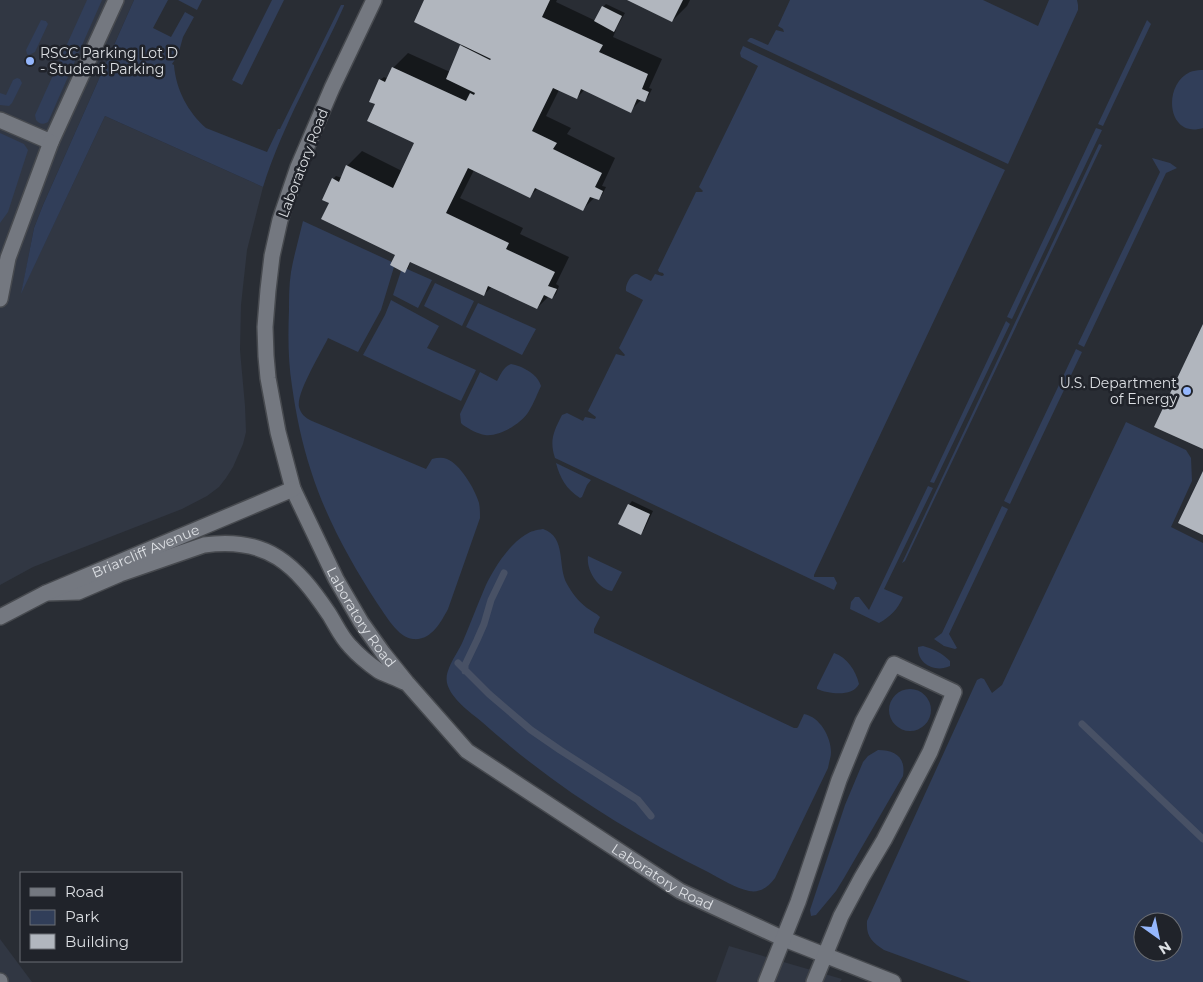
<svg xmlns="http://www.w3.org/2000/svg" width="1203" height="982" viewBox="0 0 1203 982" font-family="Montserrat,sans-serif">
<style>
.built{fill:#313743}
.green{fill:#313e59;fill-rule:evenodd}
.shadow{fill:#0007}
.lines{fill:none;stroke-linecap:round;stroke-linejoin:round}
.stream{stroke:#485165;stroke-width:7}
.building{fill:#b1b6be}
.minor-casing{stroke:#474a4f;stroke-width:18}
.minor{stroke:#747880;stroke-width:15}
.poi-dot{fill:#95b7fd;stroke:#20232a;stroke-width:2}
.labels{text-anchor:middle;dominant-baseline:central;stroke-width:5;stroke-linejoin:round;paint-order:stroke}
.poi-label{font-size:14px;fill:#dcdfe3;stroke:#20232a;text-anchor:start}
.street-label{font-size:14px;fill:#dcdfe3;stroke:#20232a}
</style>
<rect width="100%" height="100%" fill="#292d34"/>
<path class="built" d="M0,0H134L43,205L34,228L22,291L105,116L263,187L247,250L241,305L240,350L245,406L246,432L243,444L233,467L226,478L219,487L207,496L182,509L56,558L33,567L0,585Z
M0,939L32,982H0Z
M729,946L842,979L840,982H716Z"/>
<path class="green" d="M87,0H102L48,122C43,125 39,124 36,120L35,115Z
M134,0H168L153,28L171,37L185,12L194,17L183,37L178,55L172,64L174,65C176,90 188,112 206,128L267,152L278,129H280L339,9L341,5H344V6C317,66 283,124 263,187L105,116L21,294L34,228L43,205Z
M178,0H202L197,10Z
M272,0H284L242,85L232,80Z
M790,0H983L1038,26L1049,0H1077L1078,5V10L1008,164L747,41L750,38H752L768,45L776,30L784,32L783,29L778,26Z
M41,20L46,21L48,24L35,52L29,55L27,54L26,50Z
M1147,20L1151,24L1103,126L1098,124Z
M743,46L1005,170L814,575V577H834L837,583L834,590L555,458C549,440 554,431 562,415L567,413L583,421L585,417L595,419L596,417L588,411L616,354L624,356L625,355L619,348L643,300L626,291C625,285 630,276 635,274H637L651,281L655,274L662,276L664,275L663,273L659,272L658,270L696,192H702L703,191L699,187L758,66L741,57L740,53Z
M1201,70H1203V128C1167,139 1162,85 1190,72C1193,71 1197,70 1201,70Z
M17,78L20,79L22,83L12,103L9,106L0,105V93L6,95L13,80Z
M1096,128L1102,130L1012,319L1007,317Z
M0,133L24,144L28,150L8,212L0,223Z
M1099,144L1102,145L905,561L902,563Z
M1152,158L1170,163L1177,168L1166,173L1084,347L1078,344L1160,172Z
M303,221L392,262L391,265L394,267L381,310L358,352L328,338C321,353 296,393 299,407C301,414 305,418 312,421L426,469L432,459C437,458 442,457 447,459C460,464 475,489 479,503C480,508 480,513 480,518L448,609C441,622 431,641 413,639C398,638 385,614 377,603C350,561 326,518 311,471C302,443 296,415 292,386C288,361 288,335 289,310C289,298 289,285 291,272C294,255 299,238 303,221Z
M407,269L432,280L418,308L393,295L401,271Z
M435,283L474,301L462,326L424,306Z
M391,300L439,326L427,348L476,370L461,401L363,355L385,315Z
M478,303L536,329L522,355L466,327Z
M1006,321L1010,324L934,483L930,482Z
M1076,349L1082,352L1010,504L1004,501Z
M511,364C522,366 538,374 541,386C537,394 534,403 529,411C522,423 500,437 485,435C478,434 469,429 463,425L461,423L460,414L480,372L497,381C501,374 503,367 511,364Z
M1126,422L1186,450L1191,458L1192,481L1171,527L1203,543V982H971L884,950C872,942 866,937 867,921L977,680L981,678L984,679L992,693L1002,685ZM1143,922H1173V952H1143Z
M556,463L591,480L587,485L582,497L580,498C566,489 560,478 556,463Z
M928,486L933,488L884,589L903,597C898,609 890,617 879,623L850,609L851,602L855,597H859L869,610Z
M1002,506L1008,509L949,634L957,648L955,649L944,646L934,639L942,633Z
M543,529C567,537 557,566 567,584C572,593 578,601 587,608C591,611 596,613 600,617L594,629V633L794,728H797L798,727L804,714C820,717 831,737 831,752C831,757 829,762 828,768L775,878C768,887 761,893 749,891C735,888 721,879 708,872C625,831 551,784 482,722C470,712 451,699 447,683C446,677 447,673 449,668C452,660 459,650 463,641C470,625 476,608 483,592C490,574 508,545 525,535C531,531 536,530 543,529Z
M588,556L622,572L612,591C598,589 586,570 588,556Z
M923,646C934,649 942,653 950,661V666C935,673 917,664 918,647Z
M834,653C847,657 856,671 859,684C853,697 829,694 817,689V687Z
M889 710a21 21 0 1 1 42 0a21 21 0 1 1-42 0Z
M878,750C895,750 906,757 903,776L844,878L836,891L816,915L811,916L810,910L845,805L863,762L868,756Z"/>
<path class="shadow" d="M425,0H557L556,2L596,21L603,7L606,4L625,13L617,27L615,29L616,30L613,37L662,59L649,88L652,89L648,97L644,100L642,99L630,111L585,89L577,98L559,90L546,116L571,128L567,134L615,158L602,186L606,187L602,195L598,199L595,197L583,209L538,188L530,196L474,170L460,198L523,228L520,234L569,257L556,284L559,286L556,294L552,298L549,296L537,308L492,287L483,295L411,261L408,268L405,271L396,255L330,202L333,179L336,176L342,178L347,166L362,151L402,171L416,142L379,99L380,80L384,77L388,79L393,68L408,53L450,72L462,46L463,44Z
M630,0H690L687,6L672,21Z
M632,501L653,511L644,530L641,533L629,505Z"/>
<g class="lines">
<path class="stream" d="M458,663L489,694L531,730L560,750L638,800L651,816
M465,671V665L477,640L484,624L491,600L504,573
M1082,724L1203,839"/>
</g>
<path class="building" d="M424,0H550L542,17L603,45L599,52L648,74L642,89L649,92L645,102L637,99L631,113L581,89L577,99L553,88L532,131L557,143L553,149L602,173L595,187L603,191L599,200L590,197L583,211L535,188L530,198L468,168L446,213L509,243L506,249L555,272L548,286L557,289L552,299L544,295L537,309L488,286L484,296L410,262L405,273L390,265L395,255L321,219L329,203L322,200L332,178L339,182L346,165L393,188L414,143L367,121L375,104L369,102L379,79L385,82L392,67L466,101L470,93L474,95L475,93L446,79L460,45L490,60L491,59L414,22Z
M627,0H683L672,22Z
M602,6L622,16L614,32L594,21Z
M1203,324V449L1154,427Z
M1203,471V535L1178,523Z
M628,504L650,514L641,535L618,524Z"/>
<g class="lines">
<g class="minor-casing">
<g id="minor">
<path id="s1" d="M374,0L332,88L298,167L280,220L272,256L268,290L265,327L266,356L268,378L278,432L293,489L336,579L361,622L383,653L407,683L467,751L680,891L784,939L893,982"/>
<path d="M0,120L51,142L116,0"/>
<path d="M0,299L8,258L51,142"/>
<path d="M46,593L78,592L120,574L204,545C268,536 296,565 329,614C336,625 341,637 350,646C358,655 369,664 379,671C387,675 396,678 404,682"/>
<path id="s2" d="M0,617L46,593L293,489"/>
<path d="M0,981V982"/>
<path d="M766,982L798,902L839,780L863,721L894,664L954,692L930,752L884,840L862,877L841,916L814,982"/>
</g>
</g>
<use href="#minor" class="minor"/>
</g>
<g class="poi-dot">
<circle cx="30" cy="61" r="5"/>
<circle cx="1187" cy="391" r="5"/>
</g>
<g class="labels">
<g class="poi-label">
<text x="40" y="53">RSCC Parking Lot D<tspan x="40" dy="16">- Student Parking</tspan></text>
<text x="1177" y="383" text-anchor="end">U.S. Department<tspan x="1177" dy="16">of Energy</tspan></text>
</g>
<g class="street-label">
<text transform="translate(303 163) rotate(-69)">Laboratory Road</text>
<text stroke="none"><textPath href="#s2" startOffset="160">Briarcliff Avenue</textPath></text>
<text stroke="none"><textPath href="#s1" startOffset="658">Laboratory Road</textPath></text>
<text stroke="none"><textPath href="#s1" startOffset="1062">Laboratory Road</textPath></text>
</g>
</g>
<rect x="20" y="872" width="162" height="90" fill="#20232a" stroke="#6b6e74"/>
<rect x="30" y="888" width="25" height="8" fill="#747880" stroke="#6b6e74"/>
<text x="65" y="897" font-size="15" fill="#dcdfe3">Road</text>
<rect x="30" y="910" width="25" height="15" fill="#313e59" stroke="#6b6e74"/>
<text x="65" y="922" font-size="15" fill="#dcdfe3">Park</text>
<rect x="30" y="934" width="25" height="15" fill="#b1b6be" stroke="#6b6e74"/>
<text x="65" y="947" font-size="15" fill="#dcdfe3">Building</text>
<g transform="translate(1158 937) rotate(147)"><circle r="24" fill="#20232a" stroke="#6b6e74"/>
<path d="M0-4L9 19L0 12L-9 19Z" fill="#95b7fd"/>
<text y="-8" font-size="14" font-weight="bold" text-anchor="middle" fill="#dcdfe3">N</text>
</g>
</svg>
